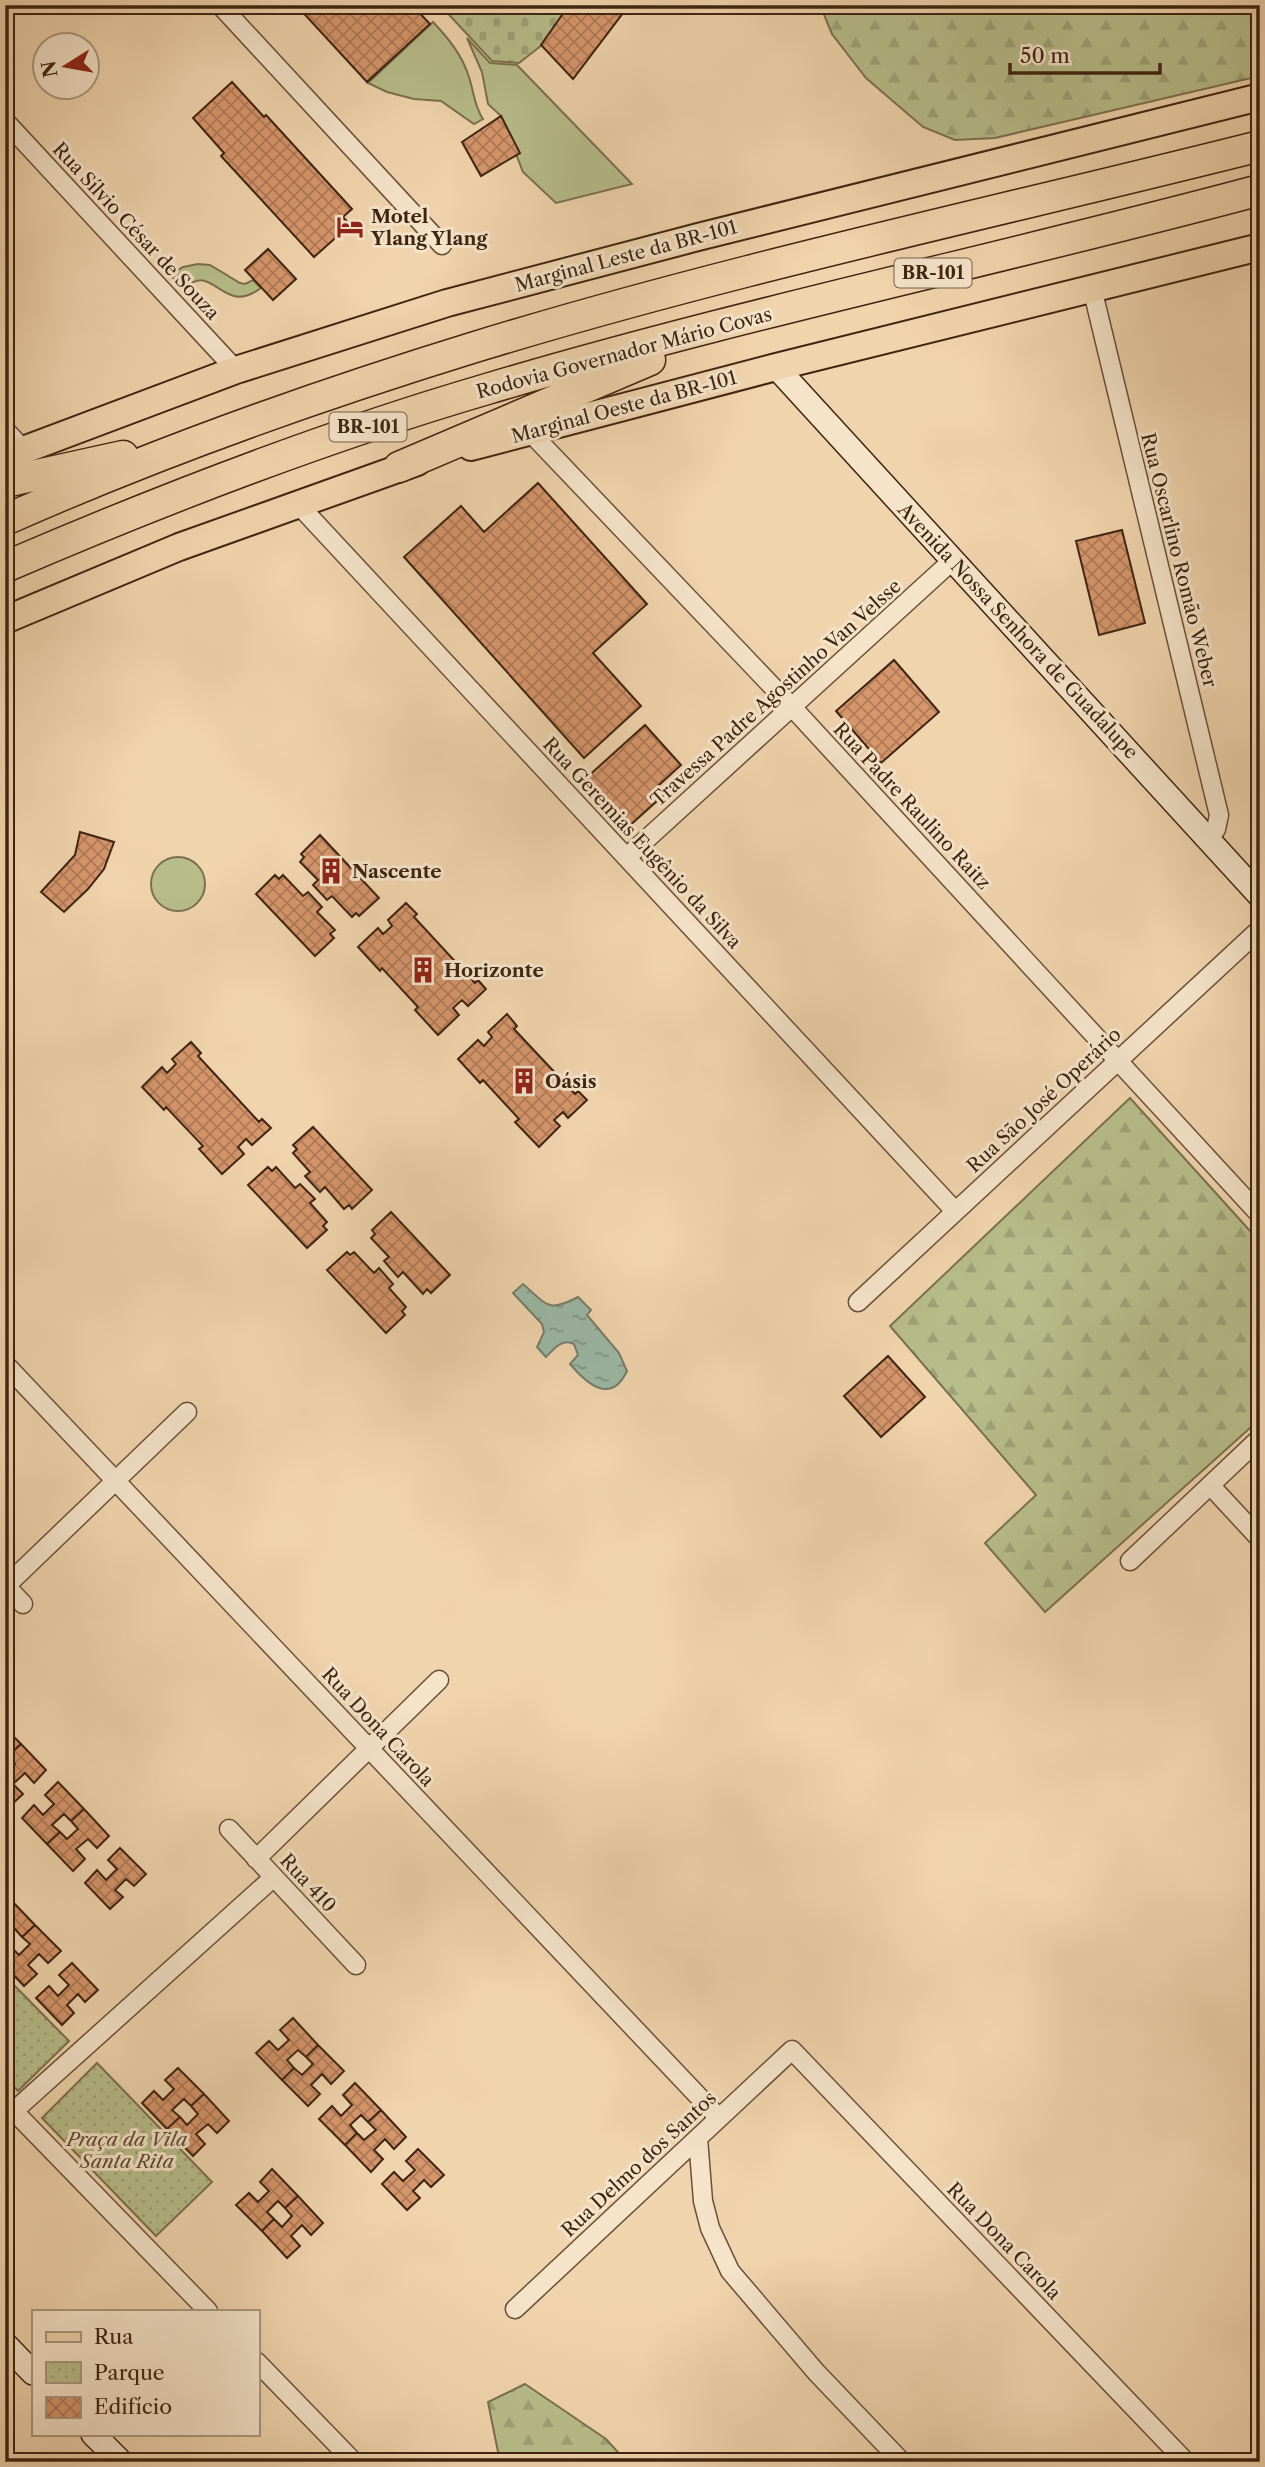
<svg xmlns="http://www.w3.org/2000/svg" width="1265" height="2467" viewBox="0 0 1265 2467" font-family="'Libre Caslon Text',serif">
<style>
.grass{fill:#b7bd8b;stroke:#7b704e;stroke-width:2}
.forest{fill:url(#forest-firs);stroke:#7b704e;stroke-width:2}
.cemetery{fill:url(#cemetery-stones);stroke:#7b704e;stroke-width:2}
.park{fill:url(#park-dots);stroke:#7b704e;stroke-width:2}
.water{fill:url(#water-ripples);stroke:#767d6b;stroke-width:2}
.building{fill:url(#building-cross-hatch);stroke:#3f2412;stroke-width:2}
.lines{fill:none;stroke-linecap:round;stroke-linejoin:round}
.street-casing{stroke:#6b5039;stroke-width:21}
.secondary-casing{stroke:#3f2412;stroke-width:26}
.primary-casing{stroke:#3f2412;stroke-width:30}
.highway-casing{stroke:#3f2412;stroke-width:33}
.street{stroke:#f5e3ca;stroke-width:18}
.secondary{stroke:#f5e3ca;stroke-width:23}
.primary{stroke:#f0d4ad;stroke-width:26}
.highway{stroke:#f0d4ad;stroke-width:30}
.labels{text-anchor:middle;dominant-baseline:central;stroke-width:6;stroke-linejoin:round;paint-order:stroke}
.shield{fill:#f5e3ca;stroke:#765d49;stroke-width:2}
.shield-label{font-size:18px;font-weight:bold;fill:#3f2412}
.poi-label{font-size:19px;font-weight:bold;fill:#3f2412;stroke:#f5e3ca;text-anchor:start}
.street-label{font-size:19px;fill:#3f2412;stroke:#f5e3ca}
.park-label{font-size:19px;font-style:italic;fill:#5d4a30;stroke:#f5e3ca}
</style>
<defs>
<pattern id="forest-firs" width="22" height="20" patternUnits="userSpaceOnUse" patternTransform="scale(1.75)"><rect width="22" height="20" fill="#b7bd8b"/><path d="M5 1l3.5 6h-7zM16 11l3.5 6h-7z" fill="#9ea277"/></pattern>
<pattern id="cemetery-stones" width="16" height="16" patternUnits="userSpaceOnUse" patternTransform="scale(1.75)"><rect width="16" height="16" fill="#b7bd8b"/><path d="M2 7V4a2 2 0 0 1 4 0v3zM10 15v-3a2 2 0 0 1 4 0v3z" fill="#9ea277"/></pattern>
<pattern id="park-dots" width="8" height="8" patternUnits="userSpaceOnUse" patternTransform="scale(1.75)"><rect width="8" height="8" fill="#b7bd8b"/><path d="M2 2h.1M6 6h.1" fill="none" stroke="#9ea277" stroke-width="1.8" stroke-linecap="round"/></pattern>
<pattern id="water-ripples" width="26" height="14" patternUnits="userSpaceOnUse" patternTransform="scale(1.75)"><rect width="26" height="14" fill="#9bb8a6"/><path d="M2 4q2-2 4 0t4 0M15 11q2-2 4 0t4 0" fill="none" stroke="#809586"/></pattern>
<pattern id="building-cross-hatch" width="8" height="8" patternUnits="userSpaceOnUse" patternTransform="scale(1.75)"><rect width="8" height="8" fill="#d6966b"/><path d="M0 0l8 8M0 8l8-8" fill="none" stroke="#af7a57"/></pattern>
</defs>
<rect width="100%" height="100%" fill="#f0d4ad"/>
<filter id="stains"><feTurbulence type="fractalNoise" baseFrequency=".00286" numOctaves="4"/><feColorMatrix values="0 0 0 0 .2 0 0 0 0 .09 0 0 0 0 .02 0 0 0 .5 -.17"/></filter>
<radialGradient id="worn" r=".72"><stop offset=".6" stop-color="#630" stop-opacity="0"/><stop offset="1" stop-color="#630" stop-opacity=".3"/></radialGradient>
<path class="grass" d="M433,22C449,39 462,55 469,77C474,92 474,106 483,119L474,124L441,101L414,99L387,92L368,83Z
M467,38L490,63L517,65L632,184L556,203L523,172L501,116L488,104L482,72Z
M198,264L210,265L240,283L245,284L253,280L261,288C254,293 244,299 234,296C214,291 206,268 184,289L170,275L183,267Z
M151 884a27 27 0 1 1 54 0a27 27 0 1 1-54 0Z"/>
<path class="forest" d="M820,5H1260V76L995,138L955,140L923,127L866,78L832,34Z
M1130,1098L1260,1242V1419L1045,1612L985,1543L1036,1495L890,1326Z
M525,2384L606,2439L627,2462H500L488,2402Z"/>
<path class="cemetery" d="M440,5H629L573,79L542,45L519,63L492,61Z"/>
<path class="park" d="M5,1976L69,2041L18,2091L5,2077Z
M97,2063L212,2182L156,2236L42,2118Z"/>
<path class="water" d="M523,1284C547,1305 548,1313 578,1297L591,1310L587,1315L619,1353L627,1371C611,1405 587,1384 570,1364L578,1355L574,1344C562,1338 554,1349 546,1357L537,1347L544,1332L542,1324L513,1293Z"/>
<path class="building" d="M296,5H412L430,24L367,82Z
M569,5H629L573,79L541,45Z
M232,82L264,117L266,115L352,209L343,217L350,225L314,257L221,156L224,153L193,118Z
M501,116L520,153L481,176L462,142Z
M268,249L296,279L273,300L245,270Z
M538,483L647,604L593,653L641,706L584,758L404,557L461,506L484,532Z
M1122,530L1145,623L1099,635L1076,541Z
M894,660L939,712L881,763L836,711Z
M645,725L681,765L658,786L666,793L628,827L585,779Z
M80,832L114,842L104,869L88,889L64,912L41,892L75,855Z
M320,835L379,898L359,916L356,913L352,917L332,896L327,900L313,885L318,880L300,862L304,857L301,854Z
M275,875L279,879L283,875L303,896L308,892L322,907L317,912L335,930L330,934L334,938L315,956L256,894Z
M406,903L417,914L414,917L475,983L478,980L486,989L468,1006L462,1000L453,1008L459,1015L438,1035L415,1010L418,1007L382,968L380,971L358,947L378,928L383,934L392,926L388,920Z
M507,1014L517,1026L514,1029L575,1094L578,1091L587,1100L568,1118L563,1112L554,1120L560,1126L539,1147L515,1122L519,1119L483,1080L480,1083L458,1059L478,1040L484,1046L492,1037L488,1032Z
M191,1042L201,1053L198,1056L259,1122L262,1119L271,1128L252,1145L246,1139L238,1147L244,1154L222,1174L199,1149L203,1146L166,1107L164,1110L142,1087L162,1067L167,1073L176,1064L172,1059Z
M313,1127L372,1190L352,1209L349,1205L344,1209L325,1187L320,1192L305,1176L310,1172L293,1153L297,1149L293,1145Z
M268,1167L272,1171L276,1167L295,1188L300,1184L315,1199L310,1203L327,1222L323,1226L327,1230L307,1248L248,1185Z
M391,1212L450,1275L431,1293L427,1289L423,1294L403,1272L398,1277L384,1261L389,1257L371,1238L375,1234L372,1230Z
M347,1252L350,1255L354,1252L374,1273L379,1268L393,1284L389,1288L406,1307L402,1311L405,1315L386,1333L327,1270Z
M888,1356L925,1397L881,1437L844,1396Z
M5,1728L21,1744L8,1756L5,1753Z
M21,1744L46,1770L34,1783L25,1773L13,1784L23,1794L10,1806L5,1801V1774L15,1764L8,1756Z
M58,1782L84,1809L71,1821L64,1814L52,1825L60,1832L47,1844L22,1818L34,1805L43,1815L54,1804L45,1795Z
M84,1809L109,1836L97,1848L88,1839L76,1849L85,1859L73,1871L47,1844L60,1832L67,1839L78,1829L71,1821Z
M120,1848L146,1874L134,1886L126,1879L115,1890L123,1897L110,1909L85,1883L97,1870L106,1880L117,1869L108,1860Z
M9,1898L35,1925L22,1937L15,1929L5,1939V1902Z
M35,1925L61,1951L48,1963L39,1954L28,1965L37,1974L24,1986L5,1966V1953L11,1947L19,1955L30,1944L22,1937Z
M72,1963L98,1990L85,2002L78,1994L67,2005L74,2013L62,2025L36,1998L49,1986L58,1996L69,1985L59,1975Z
M293,2018L318,2045L306,2057L298,2050L287,2060L294,2068L282,2080L256,2053L269,2041L278,2050L289,2040L280,2030Z
M318,2045L344,2071L331,2084L322,2074L311,2085L320,2094L308,2106L282,2080L294,2068L302,2075L313,2064L306,2057Z
M178,2068L204,2094L191,2106L184,2099L172,2110L180,2117L167,2129L142,2103L154,2091L163,2100L174,2089L165,2080Z
M355,2083L381,2110L368,2122L361,2115L350,2125L357,2133L345,2145L319,2119L332,2106L341,2116L352,2105L343,2095Z
M204,2094L229,2121L217,2133L208,2124L196,2134L205,2144L193,2156L167,2129L180,2117L187,2125L198,2114L191,2106Z
M381,2110L406,2137L394,2149L385,2139L374,2150L383,2159L371,2172L345,2145L357,2133L364,2140L376,2130L368,2122Z
M418,2149L444,2175L431,2187L424,2180L413,2191L420,2198L407,2210L382,2184L394,2172L403,2181L415,2170L406,2161Z
M272,2169L298,2196L285,2208L278,2201L267,2212L274,2219L262,2231L236,2205L249,2193L258,2202L269,2191L260,2182Z
M298,2196L323,2223L311,2235L302,2225L291,2236L300,2246L287,2258L262,2231L274,2219L282,2227L292,2216L285,2208Z"/>
<g class="lines">
<g class="street-casing">
<path id="street" d="M220,5L442,245
M5,121L236,370
M1092,288L1219,815L1216,829L1209,840
M5,430L23,449
M529,431L792,707L1260,1215
M297,503L955,1211
M627,857L953,560
M858,1302L1260,929
M5,1364L719,2118
M1210,1485L1260,1539
M1130,1561L1260,1438
M5,1585L23,1604
M6,1586L187,1412
M229,1829L356,1965
M256,1859L439,1680
M5,2102L208,2311
M5,2119L274,1877
M698,2138L703,2201L710,2228L730,2271L816,2372L902,2462
M515,2309L792,2050L1186,2462
M257,2362L354,2462"/>
</g>
<g class="secondary-casing">
<path id="secondary" d="M776,367L1260,896
M5,2344L33,2373
M93,2434L121,2462"/>
</g>
<g class="primary-casing">
<path id="primary" d="M471,447L776,367L1260,247
M5,457L236,370L447,303L698,237L1260,97
M5,620L179,547L417,462"/>
</g>
<g class="highway-casing">
<path id="highway" d="M399,467L650,360
M5,482L123,456
M5,520C158,452 316,396 475,347C733,268 998,212 1260,146
M5,567C163,499 323,437 487,389C742,313 1003,259 1260,190"/>
</g>
<use href="#street" class="street"/>
<use href="#secondary" class="secondary"/>
<use href="#primary" class="primary"/>
<use href="#highway" class="highway"/>
</g>
<defs>
<g id="hotel-bare" transform="scale(2.1)"><path d="M-6-4.5h1.5V1H6V5H4.5V3h-9V5H-6ZM-4 0a1.8 1.8 0 1 1 3.6 0ZM.5 0V-2.5h3Q6-2.5 6 0Z" fill="#8f2418" stroke="#f5e3ca" stroke-width="2.5" paint-order="stroke"/></g>
<g id="building-bare" transform="scale(2.1)"><path d="M-4-6H4V6H1V3H-1V6H-4ZM-2.5-4.3h1.7v1.8h-1.7ZM.8-4.3h1.7v1.8H.8ZM-2.5-1h1.7V.8h-1.7ZM.8-1h1.7V.8H.8Z" fill="#8f2418" stroke="#f5e3ca" stroke-width="2.5" paint-order="stroke"/></g>
</defs>
<g fill-rule="evenodd">
<use href="#hotel-bare" x="350" y="227"/>
<use href="#building-bare" x="331" y="871"/>
<use href="#building-bare" x="423" y="970"/>
<use href="#building-bare" x="524" y="1081"/>
</g>
<g class="labels">
<g class="shield">
<rect x="894.5" y="258.5" width="77" height="29" rx="5"/>
<rect x="329.5" y="412.5" width="77" height="29" rx="5"/>
</g>
<g class="shield-label">
<text x="933" y="273">BR-101</text>
<text x="368" y="427">BR-101</text>
</g>
<g class="poi-label">
<text x="371" y="216">Motel<tspan x="371" dy="22">Ylang Ylang</tspan></text>
<text x="352" y="871">Nascente</text>
<text x="444" y="970">Horizonte</text>
<text x="545" y="1081">Oásis</text>
</g>
<g class="street-label">
<text transform="translate(136 231) rotate(47)">Rua Sílvio César de Souza</text>
<text transform="translate(626 256) rotate(-15)">Marginal Leste da BR-101</text>
<text transform="translate(624 353) rotate(-15)">Rodovia Governador Mário Covas</text>
<text transform="translate(624 407) rotate(-15)">Marginal Oeste da BR-101</text>
<text transform="translate(1179 560) rotate(76)">Rua Oscarlino Romão Weber</text>
<text transform="translate(1018 631) rotate(47)">Avenida Nossa Senhora de Guadalupe</text>
<text transform="translate(776 693) rotate(-42)">Travessa Padre Agostinho Van Velsse</text>
<text transform="translate(912 806) rotate(47)">Rua Padre Raulino Raitz</text>
<text transform="translate(642 843) rotate(47)">Rua Geremias Eugênio da Silva</text>
<text transform="translate(1044 1100) rotate(-43)">Rua São José Operário</text>
<text transform="translate(378 1727) rotate(47)">Rua Dona Carola</text>
<text transform="translate(308 1883) rotate(47)">Rua 410</text>
<text transform="translate(639 2164) rotate(-43)">Rua Delmo dos Santos</text>
<text transform="translate(1004 2241) rotate(46)">Rua Dona Carola</text>
</g>
<g class="park-label">
<text x="127" y="2139">Praça da Vila<tspan x="127" dy="22">Santa Rita</tspan></text>
</g>
</g>
<rect width="1265" height="2467" fill="none" stroke="#f0d4ad" stroke-width="28"/>
<rect x="7" y="7" width="1251" height="2453" fill="none" stroke="#3f2412" stroke-width="3.5"/>
<rect x="14" y="14" width="1237" height="2439" fill="none" stroke="#3f2412" stroke-width="2"/>
<rect x="32" y="2310" width="228" height="126" fill="#f5e3ca" stroke="#ac9780" stroke-width="2"/>
<rect x="46" y="2332" width="35" height="10" fill="#f0d4ad" stroke="#ac9780" stroke-width="2"/>
<text x="94" y="2344" font-size="21" fill="#3f2412">Rua</text>
<rect x="46" y="2362" width="35" height="21" fill="url(#park-dots)" stroke="#ac9780" stroke-width="2"/>
<text x="94" y="2380" font-size="21" fill="#3f2412">Parque</text>
<rect x="46" y="2397" width="35" height="21" fill="url(#building-cross-hatch)" stroke="#ac9780" stroke-width="2"/>
<text x="94" y="2414" font-size="21" fill="#3f2412">Edifício</text>
<g transform="translate(66 66) rotate(259)"><circle r="33" fill="#f5e3ca" stroke="#ac9780" stroke-width="2"/>
<path d="M0-5L12 26L0 18L-12 26Z" fill="#8f2418"/>
<text y="-10" font-size="19" font-weight="bold" text-anchor="middle" fill="#3f2412">N</text>
</g>
<path d="M1010 63v10h150v-10" fill="none" stroke="#3f2412" stroke-width="3.5"/>
<text x="1020" y="63" font-size="21" fill="#3f2412" stroke="#f5e3ca" stroke-width="5" paint-order="stroke">50 m</text>
<rect width="100%" height="100%" filter="url(#stains)"/>
<rect width="100%" height="100%" fill="url(#worn)"/>
</svg>
